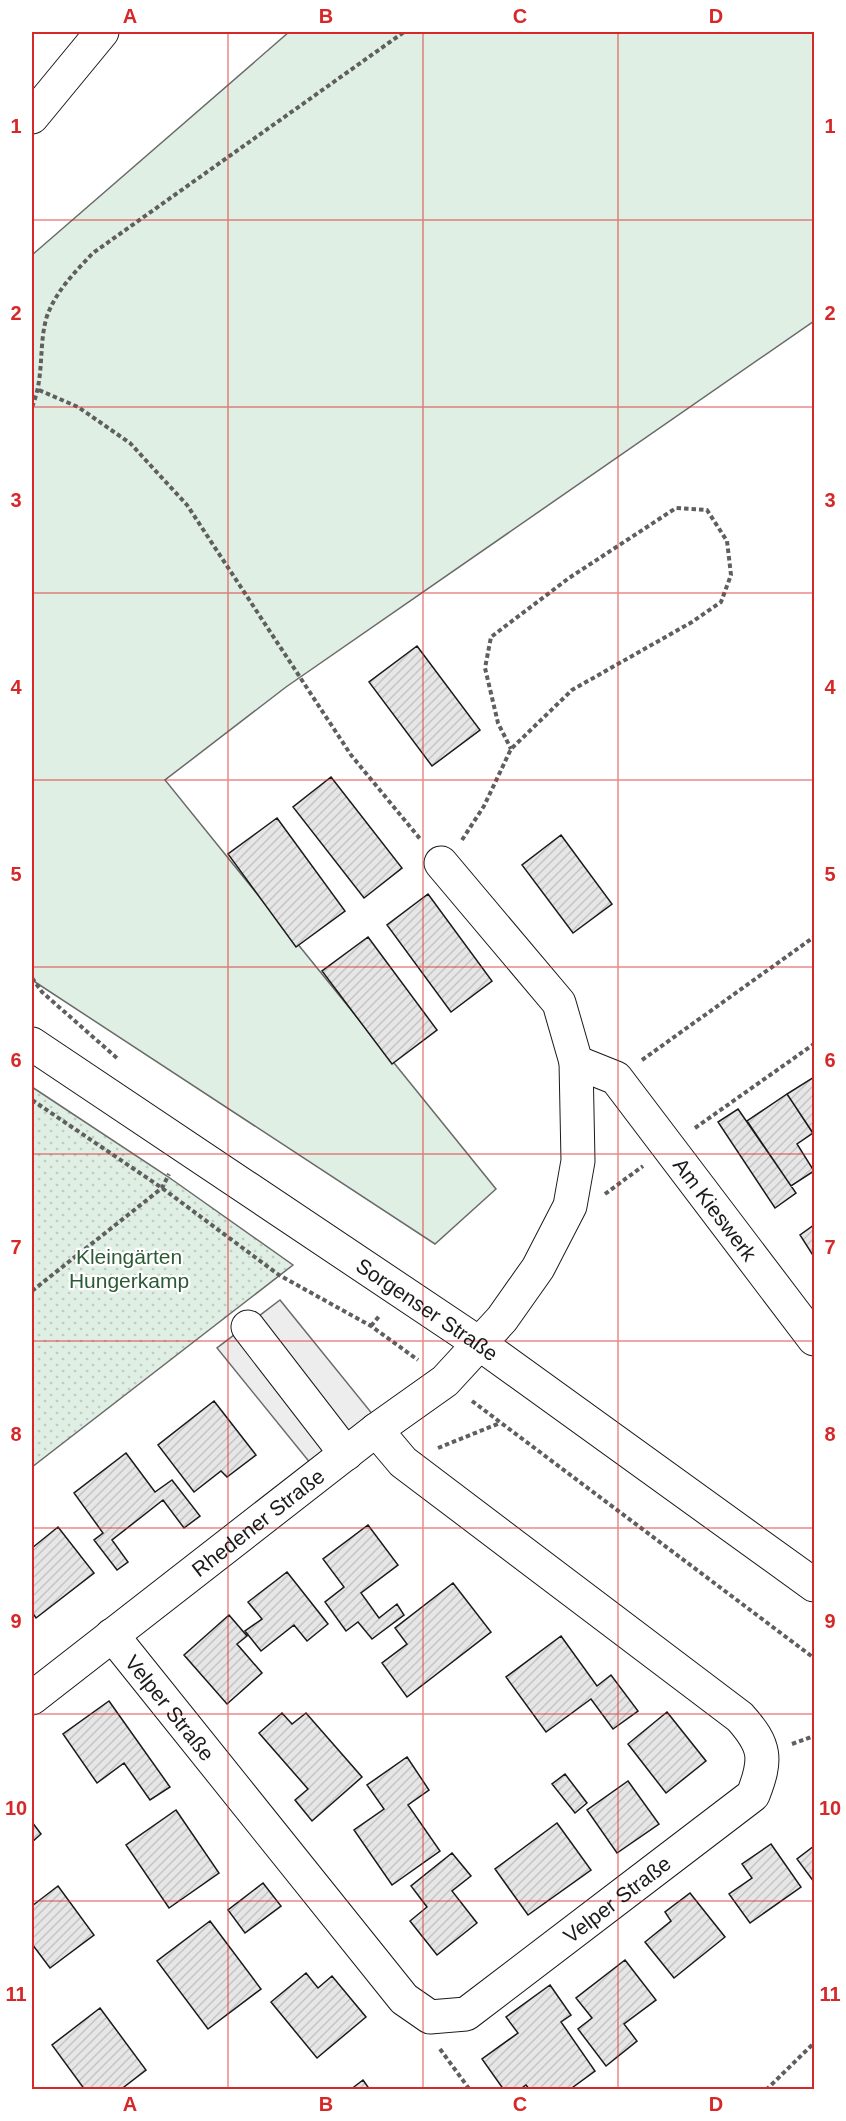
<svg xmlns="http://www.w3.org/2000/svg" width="846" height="2121" viewBox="0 0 846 2121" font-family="Arial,sans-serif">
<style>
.grass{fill:#e0efe3;stroke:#6a6a6a;stroke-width:1.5}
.garden{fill:url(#garden-dots);stroke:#6a6a6a;stroke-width:1.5}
.parking{fill:#ededed;stroke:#6a6a6a;stroke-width:1.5}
.building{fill:url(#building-hatch);stroke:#1a1a1a;stroke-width:1.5}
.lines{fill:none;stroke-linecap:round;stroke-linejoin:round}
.minor-casing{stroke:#1a1a1a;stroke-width:35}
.major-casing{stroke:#1a1a1a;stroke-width:35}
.path{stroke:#5f5f5f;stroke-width:4;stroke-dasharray:4.5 3;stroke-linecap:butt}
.minor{stroke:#fff;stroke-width:33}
.major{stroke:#fff;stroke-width:33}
.grid{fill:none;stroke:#d62828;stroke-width:1.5;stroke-opacity:0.55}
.labels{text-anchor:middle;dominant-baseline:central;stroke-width:4.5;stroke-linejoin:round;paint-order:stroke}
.street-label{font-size:21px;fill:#1a1a1a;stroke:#fff}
.park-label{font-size:21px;fill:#2b5a34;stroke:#fff}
.neatline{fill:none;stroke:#d62828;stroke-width:2}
.grid-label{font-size:20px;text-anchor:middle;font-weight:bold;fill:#d62828}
</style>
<defs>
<pattern id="garden-dots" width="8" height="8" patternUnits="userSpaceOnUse" patternTransform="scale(1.5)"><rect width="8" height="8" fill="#e0efe3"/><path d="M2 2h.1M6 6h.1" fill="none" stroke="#c0ccc2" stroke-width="1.8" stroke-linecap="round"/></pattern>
<pattern id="building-hatch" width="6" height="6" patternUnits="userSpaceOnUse" patternTransform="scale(1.5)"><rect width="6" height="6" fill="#e6e6e6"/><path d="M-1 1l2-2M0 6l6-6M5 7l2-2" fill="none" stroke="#c5c5c5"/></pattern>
</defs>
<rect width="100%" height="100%" fill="#fff"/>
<path class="grass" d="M289,32H814V321L286,687L165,780L496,1189L435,1244L32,980V255Z"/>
<path class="garden" d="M32,1087L167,1176L293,1265L32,1467Z"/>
<path class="parking" d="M280,1300L374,1416L311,1464L217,1348Z"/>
<path class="building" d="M417,646L480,730L432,766L369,682Z
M331,777L402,868L364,898L293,807Z
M277,818L345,911L296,947L228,854Z
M561,835L612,904L573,933L522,865Z
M428,894L492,981L451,1012L387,925Z
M368,937L437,1030L392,1064L322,971Z
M814,1077V1135L787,1094Z
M787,1094L813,1133L797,1144L814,1171L791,1186L747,1121Z
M738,1109L796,1193L775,1208L718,1122Z
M814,1225V1257L800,1235Z
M214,1401L256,1455L227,1477L221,1471L194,1492L158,1445Z
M126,1453L155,1492L172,1480L200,1516L184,1528L163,1500L112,1540L128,1562L117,1570L94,1540L103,1533L74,1493Z
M368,1525L398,1565L361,1593L379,1618L397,1604L404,1615L372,1639L358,1622L346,1631L325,1602L344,1587L323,1559Z
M58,1527L94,1573L36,1618L32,1612V1548Z
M287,1572L328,1624L307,1641L294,1625L261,1651L245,1631L262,1619L248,1602Z
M453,1583L491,1632L407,1697L382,1663L407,1644L395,1628Z
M229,1615L247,1636L237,1644L262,1673L227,1704L184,1655Z
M561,1636L597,1686L611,1675L638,1711L613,1729L591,1699L546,1732L506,1677Z
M109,1701L170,1787L150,1800L124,1763L97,1783L63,1734Z
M667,1712L706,1761L666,1793L628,1744Z
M282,1713L292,1724L306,1713L362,1777L312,1821L295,1800L308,1789L259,1733Z
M407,1757L429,1790L408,1805L440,1851L392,1885L354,1830L384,1809L367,1785Z
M565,1774L587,1803L575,1813L552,1784Z
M628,1781L659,1824L617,1853L587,1810Z
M176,1810L219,1873L169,1908L126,1845Z
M32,1822L41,1834L32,1842Z
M557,1823L591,1870L528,1915L495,1869Z
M771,1844L801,1887L750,1923L729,1894L752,1878L742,1864Z
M814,1846V1882L797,1859Z
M452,1853L471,1876L452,1891L477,1923L437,1955L410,1921L427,1907L411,1886Z
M263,1883L281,1906L245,1933L228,1910Z
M58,1886L94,1935L50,1968L32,1944V1906Z
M690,1893L725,1937L674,1978L645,1942L671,1921L665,1912Z
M210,1921L261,1989L208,2029L157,1961Z
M625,1960L656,2000L624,2024L637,2041L606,2066L578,2029L592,2018L576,1998Z
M306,1973L318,1988L332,1976L366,2017L317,2058L271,2002Z
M550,1985L571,2015L561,2022L595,2071L569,2090H530L526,2085L519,2090H504L482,2059L518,2033L506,2017Z
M100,2008L146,2070L120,2090H85L52,2045Z
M363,2080L370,2090H350Z"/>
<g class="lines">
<g class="minor-casing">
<g id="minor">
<path id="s1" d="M441,863L559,1003L576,1062L616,1078L814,1339"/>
<path d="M248,1327L346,1454"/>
<path id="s2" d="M112,1635L404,1999L430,2017L466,2014L753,1795C767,1759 766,1746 740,1717L403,1462L376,1430"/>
<path id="s3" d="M32,1698L376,1430L445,1381L502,1319L538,1268L570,1206L578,1161L576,1062"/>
</g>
</g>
<g class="major-casing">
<g id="major">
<path d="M32,117L102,32"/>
<path id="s4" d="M32,1044L480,1344L814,1585"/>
</g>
</g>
<path class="path" d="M39,390L78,407L130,443L187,505L351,755L421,840
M32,407C45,376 38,345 47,316C56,291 75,272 93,253L404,32
M462,840L484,806L511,749L572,690L692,622L721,602L731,575L727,541L707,510L676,508L569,578L491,637L485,668L498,723L511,749
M32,978L42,992L118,1059
M642,1060L814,937
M32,1100L162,1188L279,1275L371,1326L418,1360
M695,1128L814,1044
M605,1194L643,1166
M32,1291L162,1188L169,1174
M371,1326L380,1315
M472,1401L814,1658
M438,1448L500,1423
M792,1744L814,1736
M440,2049L470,2090
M766,2090L814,2043"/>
<use href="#minor" class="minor"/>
<use href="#major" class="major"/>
</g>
<path class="grid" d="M228,32V2090M423,32V2090M618,32V2090M32,220H814M32,407H814M32,593H814M32,780H814M32,967H814M32,1154H814M32,1341H814M32,1528H814M32,1714H814M32,1901H814"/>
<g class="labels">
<g class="street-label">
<text stroke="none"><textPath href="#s1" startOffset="452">Am Kieswerk</textPath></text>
<text stroke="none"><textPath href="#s4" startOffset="476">Sorgenser Straße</textPath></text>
<text stroke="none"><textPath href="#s3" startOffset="286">Rhedener Straße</textPath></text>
<text stroke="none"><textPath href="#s2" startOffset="93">Velper Straße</textPath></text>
<text stroke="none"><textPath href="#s2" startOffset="724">Velper Straße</textPath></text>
</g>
<g class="park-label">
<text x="129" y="1256">Kleingärten<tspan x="129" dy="24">Hungerkamp</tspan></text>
</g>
</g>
<rect width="846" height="2121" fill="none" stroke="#ffffff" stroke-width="66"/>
<rect x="33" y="33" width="780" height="2055" class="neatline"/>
<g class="grid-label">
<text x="130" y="23">A</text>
<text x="326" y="23">B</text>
<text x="520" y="23">C</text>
<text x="716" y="23">D</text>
<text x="16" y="133">1</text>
<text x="830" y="133">1</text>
<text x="16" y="320">2</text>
<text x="830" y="320">2</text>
<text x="16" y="507">3</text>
<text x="830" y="507">3</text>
<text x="16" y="694">4</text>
<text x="830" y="694">4</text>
<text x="16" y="881">5</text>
<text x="830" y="881">5</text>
<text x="16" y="1067">6</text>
<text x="830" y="1067">6</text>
<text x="16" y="1254">7</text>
<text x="830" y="1254">7</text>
<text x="16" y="1441">8</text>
<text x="830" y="1441">8</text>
<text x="16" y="1628">9</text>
<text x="830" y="1628">9</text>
<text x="16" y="1815">10</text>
<text x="830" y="1815">10</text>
<text x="16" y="2001">11</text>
<text x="830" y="2001">11</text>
<text x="130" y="2111">A</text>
<text x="326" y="2111">B</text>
<text x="520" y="2111">C</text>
<text x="716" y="2111">D</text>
</g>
</svg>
